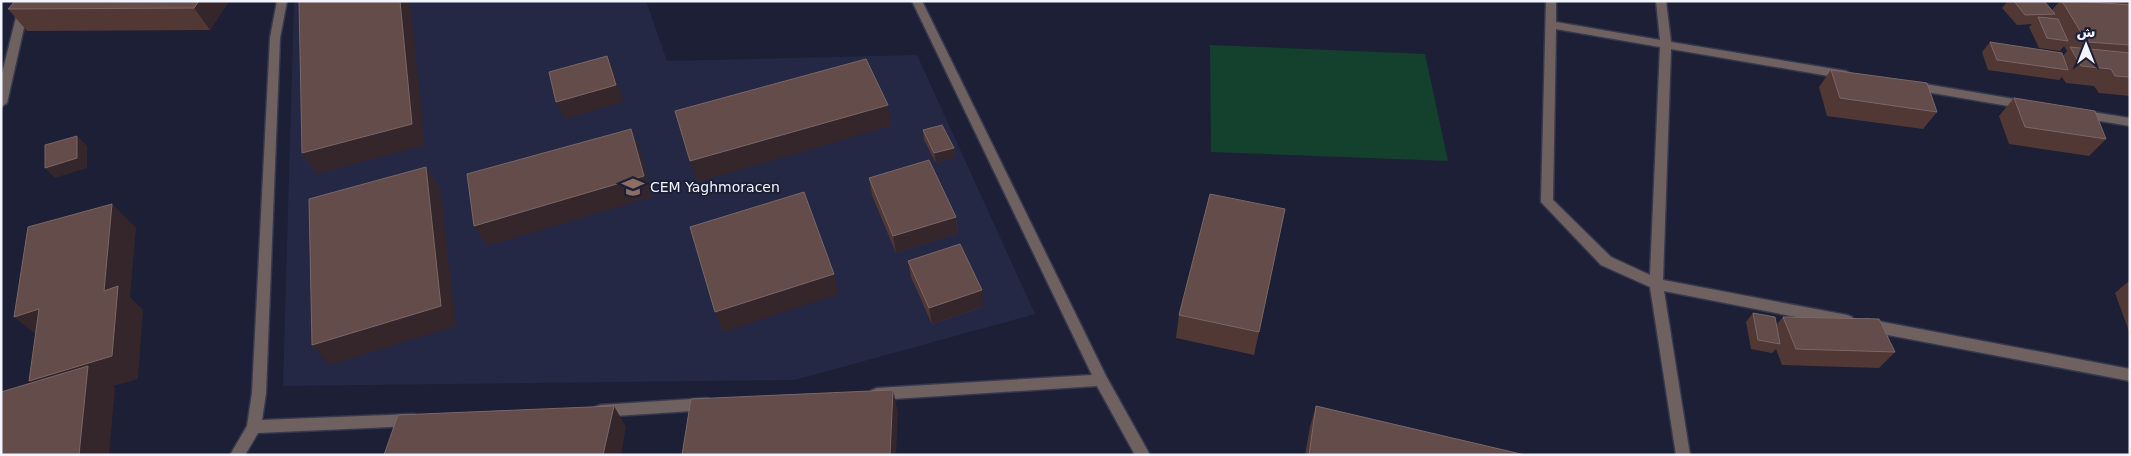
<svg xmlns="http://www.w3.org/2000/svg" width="2131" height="456" viewBox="0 0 2131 456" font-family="'DejaVu Sans',Vazirmatn,sans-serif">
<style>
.built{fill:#252845}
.green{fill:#13412d}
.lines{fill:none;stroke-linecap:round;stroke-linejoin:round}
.minor-casing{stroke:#36394e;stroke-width:3}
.minor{fill:#706161;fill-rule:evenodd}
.wall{fill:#523834}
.shaded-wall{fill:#35262c}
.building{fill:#634c4a;stroke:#7a6766}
.labels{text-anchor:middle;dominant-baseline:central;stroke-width:4;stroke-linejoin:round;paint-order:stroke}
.poi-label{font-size:14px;fill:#f2f4fe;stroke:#1c1f36;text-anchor:start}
</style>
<rect width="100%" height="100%" fill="#1c1f36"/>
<path class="built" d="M294,1H646L667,61L917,55L1035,314L795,380L283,386Z"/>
<path class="green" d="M1210,45L1425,54L1448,161L1211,152Z"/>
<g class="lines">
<g class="minor-casing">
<path id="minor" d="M20,1H30L7,103L1,107V78Z
M277,1H287L280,38L266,393L262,420L413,414L418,416L420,420L418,424L413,426L258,433L245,455H230L247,426L252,393L270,38Z
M912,1H922L1106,376L1150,455H1135L1097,386L877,400L872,398L870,394L872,390L877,388L1092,375Z
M1546,1H1556V22L1660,40L1656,1H1666L1671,42L1846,71L1852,75L1846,79L1671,49L1663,280L1847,315L1852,317L1854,321L1852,325L1847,327L1664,291L1690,455H1676L1650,287L1601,265L1541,202ZM1556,29L1660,47L1650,275L1611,257L1553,200Z
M1913,82L2026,101L2032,105L2026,109L1909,89L1907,86Z
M2080,110L2130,118V126L2076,117L2074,114L2076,111Z
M1867,319L2130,369V381L1867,331L1862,329L1860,325L1862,321Z
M707,398L712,400L714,404L712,408L707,410L600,417L595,415L593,411L595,407L600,405Z"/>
</g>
<use href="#minor" class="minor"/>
</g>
<path class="wall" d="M15,1H229L210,30L27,31L8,9Z
M2008,1H2044L2052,10L2060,1H2130V96L2099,93L2094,86L2066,83L2062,77L2059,80L1988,70L1982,52L1990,42L2063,56L2067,51L2064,46L2060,51L2039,48L2029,27L2032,24L2017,25L2002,8Z
M1831,70L1937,112L1923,129L1827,116L1819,87Z
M2014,98L2106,139L2089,156L2009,144L1999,116Z
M923,130L954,148L955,157L936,163L924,140Z
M869,178L956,217L958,233L896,253L872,195Z
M908,261L983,307L932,324L911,277Z
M2130,280V334L2115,293Z
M1753,313L1776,325L1783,317L1895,352L1879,368L1782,365L1776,349L1772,353L1751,349L1746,322Z
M1179,315L1259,332L1254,355L1176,338Z
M1316,406L1525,455H1305L1310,427Z"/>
<path class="shaded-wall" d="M199,1H229L210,30L194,8Z
M400,1H410L425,145L317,174L302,153Z
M607,56L614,73L623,102L565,119L556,102Z
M888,105L891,126L698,182L690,161Z
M631,129L640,150L652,197L487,246L474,226Z
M77,136L87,146V168L55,178L45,168Z
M954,148L955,157L936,163L934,153Z
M426,167L440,188L456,326L329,365L312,345Z
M112,204L136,228L130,297L143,310L138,379L113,386L115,388L109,455H79L58,403L29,381L104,291Z
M956,217L958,233L896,253L893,236Z
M834,274L839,294L723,332L715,312Z
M982,290L983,307L932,324L929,308Z
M39,309L42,339L14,317Z
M893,390L898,412L896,455H890Z
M614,406L626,427L621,455H603Z"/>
<path class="building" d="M15,1H199L194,8L8,9Z
M299,1H400L412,124L302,153Z
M2014,1H2044L2055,14L2025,15Z
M2062,1H2077L2130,5V45L2087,42Z
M2038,17L2058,19L2068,41L2047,38Z
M1990,42L2062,53L2068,70L1997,60Z
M2070,47L2130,53V77L2115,76L2111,69L2081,66Z
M607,56L616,85L556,102L549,72Z
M866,59L888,105L690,161L675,111Z
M1831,70L1927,83L1937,112L1840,98Z
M2014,98L2095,111L2106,139L2025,127Z
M942,125L954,148L934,153L923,130Z
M631,129L644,176L474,226L467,174Z
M77,136V158L45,168V145Z
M929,160L956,217L893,236L869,178Z
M426,167L441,306L312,345L309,199Z
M804,192L834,274L715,312L690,227Z
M1210,194L1285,209L1259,332L1179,315Z
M112,204L104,291L118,286L112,356L29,381L39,309L14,317L28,227Z
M960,244L982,290L929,308L908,261Z
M1753,313L1775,317L1780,344L1758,340Z
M1783,317L1879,319L1895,352L1796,349Z
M88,366L79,455H1V392Z
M893,390L890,455H682L691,399Z
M614,406L603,455H384L398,415Z
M1316,406L1525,455H1309Z"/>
<defs>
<g id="school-bare" transform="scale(1.725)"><path d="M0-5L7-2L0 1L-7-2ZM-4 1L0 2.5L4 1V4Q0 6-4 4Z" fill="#8d6e63" stroke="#1c1f36" stroke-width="2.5" paint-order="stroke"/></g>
</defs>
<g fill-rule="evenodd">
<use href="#school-bare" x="633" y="187"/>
</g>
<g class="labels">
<g class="poi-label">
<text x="650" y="187">CEM Yaghmoracen</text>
</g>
</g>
<rect width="2131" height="456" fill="none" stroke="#f2f4fe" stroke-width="5"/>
<g transform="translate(2086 45)" stroke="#1c1f36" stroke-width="4" paint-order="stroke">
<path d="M0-4L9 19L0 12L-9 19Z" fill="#f2f4fe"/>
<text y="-8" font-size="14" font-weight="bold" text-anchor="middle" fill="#f2f4fe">ش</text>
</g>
</svg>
